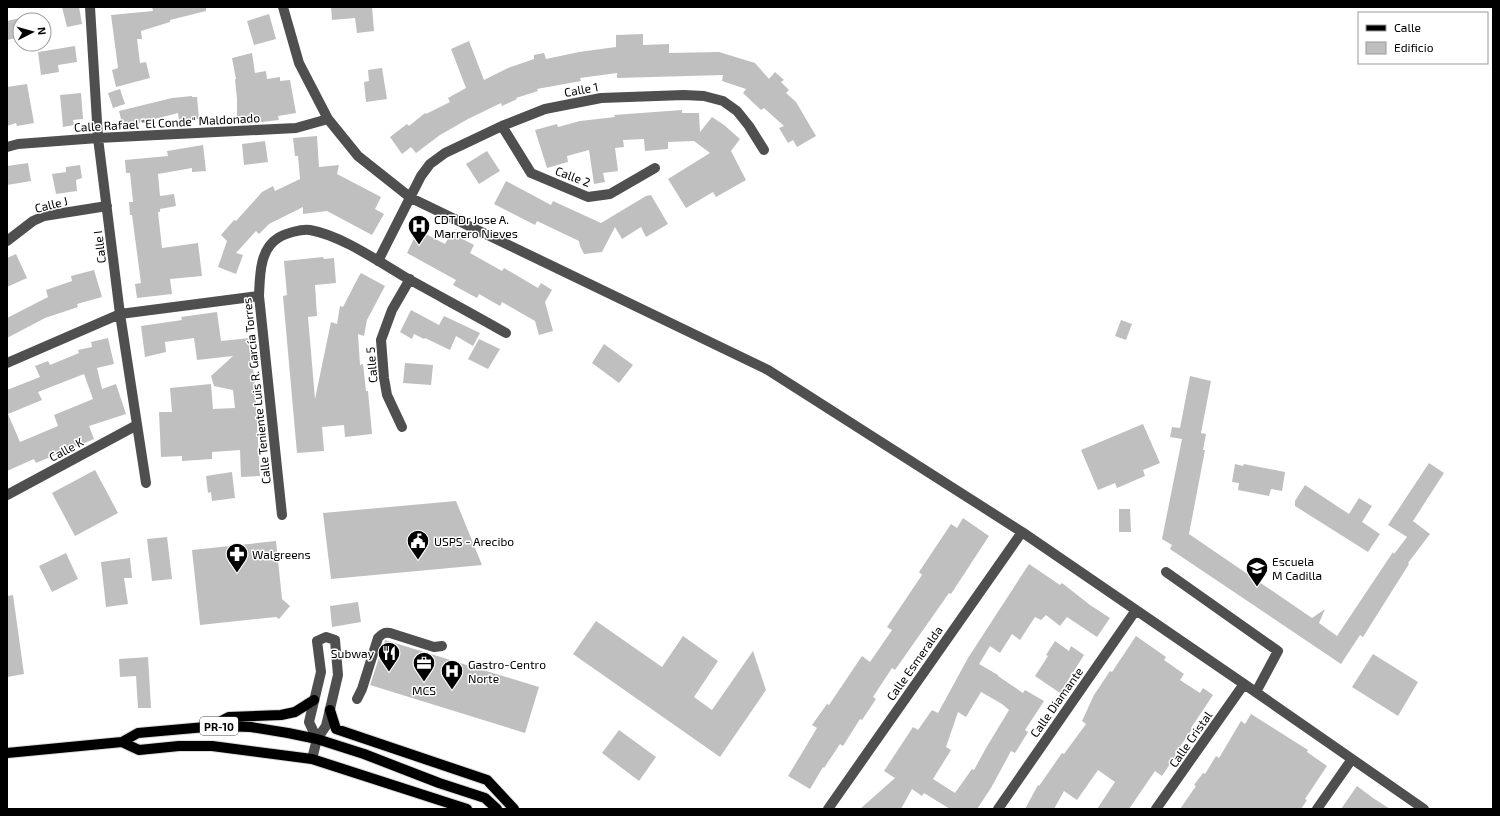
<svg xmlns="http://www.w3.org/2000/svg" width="1500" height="816" viewBox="0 0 1500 816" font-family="'Exo 2',sans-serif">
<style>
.building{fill:#bfbfbf;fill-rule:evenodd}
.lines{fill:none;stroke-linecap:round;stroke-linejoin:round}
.major-casing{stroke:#dbdbdb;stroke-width:12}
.minor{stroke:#4f4f4f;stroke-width:10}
.major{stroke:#000;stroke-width:10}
.labels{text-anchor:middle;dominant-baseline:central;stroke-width:3;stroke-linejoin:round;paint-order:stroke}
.shield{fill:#fff;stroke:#4c4c4c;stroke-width:1}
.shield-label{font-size:11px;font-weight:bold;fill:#000}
.street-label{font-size:12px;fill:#000;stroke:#fff}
.poi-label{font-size:12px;fill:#000;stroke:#fff;text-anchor:start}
</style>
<rect width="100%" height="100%" fill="#fff"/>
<path class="building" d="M62,7H79L82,24L67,27Z
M152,7H206V11L170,20V22L141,31L142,39H137L140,63L146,62L150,78L116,87L112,70L118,68L111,15L153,11Z
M331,7H372L374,31L357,33L355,18L332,20Z
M269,14L276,39L254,45L247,21Z
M20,18V37L7,40V21Z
M643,34V45L669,44V53L719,52L755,63L769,79L775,72L784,80L781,82L789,90L786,93L796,102L816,136L797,147L793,140L788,143L779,128L784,126L764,108L761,110L743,93L746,89L722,81L723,75L617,78V73L580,78L581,81L537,89L538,91L516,98L517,99L502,106L501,103L468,119L440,135L416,153L411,147L402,154L390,137L407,124L409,126L425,113L426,114L450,102L448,98L466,88L451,49L469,41L484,80L508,68L534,59V55L544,53L546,59L579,52L616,47V35Z
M75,46L77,62L58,65L59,72L41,75L38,52Z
M252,53L255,73L266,71L267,79L280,77V81L290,80L296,113L278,116L279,120L262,122H237V99L235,79H236L232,58Z
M382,68L387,99L366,102L364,82L369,81L368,70Z
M27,84L34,123L17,126L16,123L7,126V87Z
M120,89L125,104L113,108L108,93Z
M81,93L83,119L73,120L74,125L63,127L60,95Z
M192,96V97H197L199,119L179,121L178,113L123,127L119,111L172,98Z
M682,110V113H699L700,132L712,117L724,125L740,139L731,151L746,180L716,197L713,192L686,208L668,179L710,153L694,141L668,142V149L645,151L644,139L623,140L624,147L615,148L618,171L603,173L605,182L594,184L589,150L567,156L568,162L547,168L535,130L557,124L558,127L580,121L615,117L614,115Z
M317,136L319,167L339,165L337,174L381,197L375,209L384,214L372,235L327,211L303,214V207L269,224L259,234L256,231L236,253L243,255L236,274L218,267L227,241L221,235L234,220L236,221L262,192L273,186L275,191L300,179L298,156H295L293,138Z
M265,141L268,162L244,165L242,144Z
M203,145L206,171L192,172V168L158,174L160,196L174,194L176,206L160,209V212H158L162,248L198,243L202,276L170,279L172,294L137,298L135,284L141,283L132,215H130L129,202H133L130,173H126L125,160L168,156L167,151Z
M487,151L500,171L479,184L466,164Z
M28,163L31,181L7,185V166Z
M80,165L82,178L76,180L77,191L56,194L52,174L66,172V167Z
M506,181L551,205L553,201L601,223L646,196L651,195L668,224L646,237L641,227L622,239L615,227L602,252L584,254L580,246L579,241L537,221L535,225L494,204Z
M418,230L445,244L451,233L474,245L470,253L502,271L504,268L538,288L541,283L552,290L545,302L553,331L539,335L535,321L502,302L500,306L479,294L477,298L453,285L456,280L407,253Z
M16,254L27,278L7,287V258Z
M323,257L324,259L334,258L336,283L315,285L317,316L308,317L315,399L331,322L337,324L340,306L343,307L359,276L361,273L385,286L367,320L364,336L358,334L360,365L363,364L366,391H368L372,434L345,437L344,425L322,427L324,451L297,453L283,296L287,295L284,261Z
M94,270L102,297L77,304L78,307L45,318L7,338V318L48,297L46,290L72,281L71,276Z
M411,310L439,325L444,316L480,333L473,346L456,336L450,350L425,338L424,339L414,334L412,339L400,332Z
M217,312L221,341L250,338L255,387L260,476L241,477L240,450L212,452V459L182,461V456L161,457L159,412H172L170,388L211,384L213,409L235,408L233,390L214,386L211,376L233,356L197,360L194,338L165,342L166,352L145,357L141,326L182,320L181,317Z
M1121,320L1132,324L1126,340L1115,336Z
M108,338L114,364L97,368L102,389L116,384L126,414L89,426L94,439L36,463L34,459L7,471V390L40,377L35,366L48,361L50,365L79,353L78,350L92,347L91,342ZM84,374L93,399L54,415L58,426L20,442L8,414L42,400L38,392Z
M479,339L500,349L488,369L468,359Z
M604,344L633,365L619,383L592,363Z
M405,363L433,365L431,385L403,383Z
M1190,376L1211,381L1201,433L1206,434L1203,450H1205L1189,534L1312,618L1325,609L1319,623L1337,636L1393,552L1394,554L1407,537L1388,525L1429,463L1444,473L1413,521L1430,534L1408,563L1409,564L1363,637L1360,635L1341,664L1170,549L1172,545L1162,539L1182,439L1170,437L1172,427L1180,428Z
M1143,424L1160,463L1143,470L1145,476L1117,488L1115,483L1098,490L1081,450Z
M1235,464L1243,466L1244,464L1285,472L1282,491L1271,489L1269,496L1238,490L1239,483L1232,482Z
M95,470L118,513L75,536L52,493Z
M232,472L235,498L212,501L211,492L208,493L206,476Z
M1305,485L1349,514L1359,498L1372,506L1362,522L1380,534L1368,552L1295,506V501Z
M456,501L482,565L331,579L323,513Z
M1119,509H1130L1131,532H1119Z
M963,518L989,536L951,594L949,593L895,670L892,668L873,697L876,699L862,720L860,719L843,746L840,744L824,768L823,767L810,789L788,776L817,728L812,725L827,704L829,705L862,656L870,662L892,630L887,627L922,575L919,572L951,524L957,528Z
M167,537L172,579L152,581L147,539Z
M276,541L282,599L290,606L279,619L276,617L200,625L192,550Z
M66,553L78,579L52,592L39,566Z
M130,558L132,578H124L128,604L106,607L101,562Z
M1029,564L1060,585L1062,583L1090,605L1110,618L1097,637L1067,617L1060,626L1046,615L1041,620L1035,617L1020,640L1012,634L1000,653L990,646L979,664L998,675V676L1023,693L1025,690L1044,701L1025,730L1028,732L1015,753L1011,751L991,788L977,809H950L924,793L922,796L912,789L901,809H860L895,778L884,771L913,727L918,730L932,710L938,713L968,658ZM981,692L1002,704L1009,710L986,748L974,770L972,769L955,793L933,779L951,750L946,747L958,712L966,717Z
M13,595L24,674L7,677V596Z
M358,602L361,622L332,627L330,606Z
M596,621L662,667L683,636L718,661L694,697L712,710L753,651L766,690L720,757L573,654Z
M1136,636L1166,657L1164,660L1184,674L1180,680L1200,693L1203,688L1213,695L1191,728L1192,729L1175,754L1176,755L1162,776L1155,771L1129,809H1097L1115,782L1098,770L1077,800L1064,791L1054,809H1025L1038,785L1039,786L1062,753L1064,754L1086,724L1082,721L1094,695L1110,671L1112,672Z
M385,640L539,687L525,733L370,685Z
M1055,641L1069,651L1071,646L1084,655L1060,693L1035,676L1048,656L1046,655Z
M1373,654L1418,682L1398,716L1352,687Z
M148,657L151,708H138L136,676L120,677L119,659Z
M1251,714L1308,750L1307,752L1327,766L1305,799L1307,800L1301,809H1180L1196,786L1194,785L1203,773L1205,774L1216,756L1219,758L1241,721L1245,724Z
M619,730L656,757L639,781L602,753Z
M1357,786L1373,798L1390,809H1341Z"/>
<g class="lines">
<g class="major-casing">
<path id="major" d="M330,710L336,729L487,780L514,809
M214,725L229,717L281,715L295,712L314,700
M122,742L139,750L179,746H212L312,759L467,809
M7,753L122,742L138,733L217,726L251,727L288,733L317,739L364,754L439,783L485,798L497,809"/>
</g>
<path class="minor" d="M90,7L98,138L120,314L146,483
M283,7L299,63L328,119L358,156L411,198L768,370L1022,532L1244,684L1424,809
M502,126L531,173L588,197L610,194L655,168
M7,147L18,144L98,138L296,128L328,119
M7,241L33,221L44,216L107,206
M378,261L421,176L430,164L445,153L502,126L545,109L601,98L684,95L704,96L723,101L737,111L749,126L764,150
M7,363L120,314L259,296
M402,427L387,395L384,378L381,340L392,310L410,279
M7,495L137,425
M282,515L259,296C260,277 259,250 278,238C286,233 301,229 310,230C340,235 378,261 405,277C439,296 473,314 506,333
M1166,572L1278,651L1256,692
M357,699L362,689L378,638C382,634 384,632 390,633L434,647L442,646
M312,759L317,739L326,726L338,675L335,640L326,637L317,641L321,672L309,722L317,739
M828,809L1022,532
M998,809L1136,610
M1156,809L1244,684
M1317,809L1352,759"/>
<use href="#major" class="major"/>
</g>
<defs>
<g id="hospital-pin" transform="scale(1.15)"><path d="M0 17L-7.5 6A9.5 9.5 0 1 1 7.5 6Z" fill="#000" stroke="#fff"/><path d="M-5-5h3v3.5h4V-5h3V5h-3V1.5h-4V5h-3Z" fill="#fff"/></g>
<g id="civic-pin" transform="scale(1.15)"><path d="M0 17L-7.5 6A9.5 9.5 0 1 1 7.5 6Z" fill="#000" stroke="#fff"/><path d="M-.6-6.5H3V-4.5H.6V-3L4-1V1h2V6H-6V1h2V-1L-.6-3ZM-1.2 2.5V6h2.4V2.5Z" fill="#fff"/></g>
<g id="pharmacy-pin" transform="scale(1.15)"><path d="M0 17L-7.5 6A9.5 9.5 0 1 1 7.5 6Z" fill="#000" stroke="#fff"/><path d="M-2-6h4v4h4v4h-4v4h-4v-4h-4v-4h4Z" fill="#fff"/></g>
<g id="school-pin" transform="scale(1.15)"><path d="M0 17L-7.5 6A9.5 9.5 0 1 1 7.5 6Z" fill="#000" stroke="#fff"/><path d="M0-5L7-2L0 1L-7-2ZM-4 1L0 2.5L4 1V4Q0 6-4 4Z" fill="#fff"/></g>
<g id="restaurant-pin" transform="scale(1.15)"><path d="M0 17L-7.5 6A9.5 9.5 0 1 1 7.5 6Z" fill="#000" stroke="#fff"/><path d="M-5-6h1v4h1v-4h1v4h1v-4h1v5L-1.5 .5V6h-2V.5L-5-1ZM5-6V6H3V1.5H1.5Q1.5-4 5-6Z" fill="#fff"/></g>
<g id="office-pin" transform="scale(1.15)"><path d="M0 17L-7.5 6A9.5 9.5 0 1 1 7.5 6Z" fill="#000" stroke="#fff"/><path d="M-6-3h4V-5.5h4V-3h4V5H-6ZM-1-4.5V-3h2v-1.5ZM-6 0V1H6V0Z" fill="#fff"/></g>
</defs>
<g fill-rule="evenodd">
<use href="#hospital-pin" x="419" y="226"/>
<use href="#civic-pin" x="418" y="541"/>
<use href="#pharmacy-pin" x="237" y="554"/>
<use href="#school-pin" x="1257" y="568"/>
<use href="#restaurant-pin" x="389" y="653"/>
<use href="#office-pin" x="424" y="663"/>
<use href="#hospital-pin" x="452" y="671"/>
</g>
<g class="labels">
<rect class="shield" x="200" y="717" width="38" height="18" rx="3"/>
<g class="shield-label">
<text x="219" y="726">PR-10</text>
</g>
<g class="street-label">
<text transform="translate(581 89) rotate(-10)">Calle 1</text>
<text transform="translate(167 122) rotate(-3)">Calle Rafael "El Conde" Maldonado</text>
<text transform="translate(573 176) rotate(21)">Calle 2</text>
<text transform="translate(51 204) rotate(-14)">Calle J</text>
<text transform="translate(99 247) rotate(-97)">Calle I</text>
<text transform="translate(371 365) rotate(-95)">Calle 5</text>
<text transform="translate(256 391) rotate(-96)">Calle Teniente Luis R. García Torres</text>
<text transform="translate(66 449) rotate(-28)">Calle K</text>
<text transform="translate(914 663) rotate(-55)">Calle Esmeralda</text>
<text transform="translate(1056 702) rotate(-55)">Calle Diamante</text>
<text transform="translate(1190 739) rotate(-55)">Calle Cristal</text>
</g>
<g class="poi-label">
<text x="434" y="219">CDT Dr Jose A.<tspan x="434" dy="14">Marrero Nieves</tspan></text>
<text x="434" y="541">USPS - Arecibo</text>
<text x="252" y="554">Walgreens</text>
<text x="1272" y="561">Escuela<tspan x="1272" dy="14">M Cadilla</tspan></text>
<text x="374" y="653" text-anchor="end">Subway</text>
<text x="468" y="664">Gastro-Centro<tspan x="468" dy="14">Norte</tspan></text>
<text x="424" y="690" text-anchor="middle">MCS</text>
</g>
</g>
<rect width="1500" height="816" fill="none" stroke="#000000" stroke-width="16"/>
<rect x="1358" y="12" width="130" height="52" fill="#ffffff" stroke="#999999"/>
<rect x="1366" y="25" width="20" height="6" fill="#000000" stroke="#999999"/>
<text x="1394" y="32" font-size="12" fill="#000000">Calle</text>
<rect x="1366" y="42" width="20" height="12" fill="#bfbfbf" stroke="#999999"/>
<text x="1394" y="52" font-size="12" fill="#000000">Edificio</text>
<g transform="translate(32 32) rotate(84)"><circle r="19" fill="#ffffff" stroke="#999999"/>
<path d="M0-3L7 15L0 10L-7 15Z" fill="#000000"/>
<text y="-6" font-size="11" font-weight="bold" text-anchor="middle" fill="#000000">N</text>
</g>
</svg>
